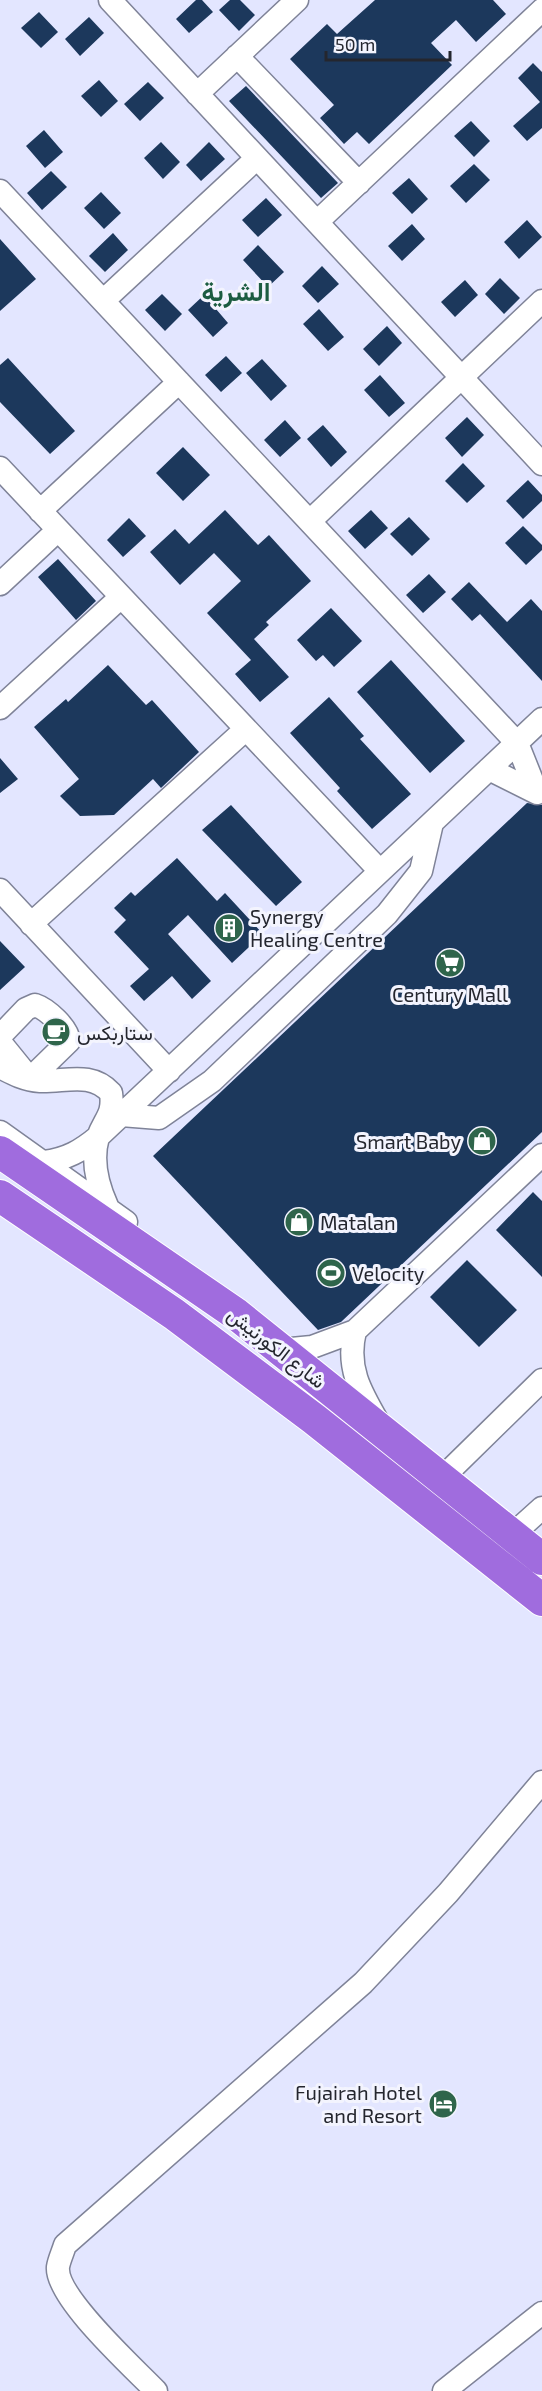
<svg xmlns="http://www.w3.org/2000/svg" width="542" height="2391" viewBox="0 0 542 2391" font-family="'Exo 2',Vazirmatn,sans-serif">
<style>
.building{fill:#1c385c}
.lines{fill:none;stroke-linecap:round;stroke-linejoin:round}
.minor-casing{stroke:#7f8398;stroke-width:25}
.highway-casing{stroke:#fff;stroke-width:34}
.minor{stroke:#fff;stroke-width:22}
.highway{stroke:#a06cde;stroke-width:32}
.labels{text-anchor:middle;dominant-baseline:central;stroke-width:6;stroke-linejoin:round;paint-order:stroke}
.poi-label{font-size:20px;fill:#24262e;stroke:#f3f4fe;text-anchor:start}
.street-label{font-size:20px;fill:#24262e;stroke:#f3f4fe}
.district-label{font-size:26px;font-weight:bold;fill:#1d5d41;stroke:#f3f4fe}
</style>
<rect width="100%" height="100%" fill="#e3e6ff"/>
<path class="building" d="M196,0H202L213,12L189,33L176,19Z
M230,0H240L255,15L239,31L219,10Z
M375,0H493L506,14L476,42L456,20L431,43L452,65L369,144L357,132L344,144L320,118L334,105L290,59L327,24L337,34Z
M39,12L58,32L41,48L21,28Z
M89,17L104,33L80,56L65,39Z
M533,63L542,72V128L527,141L513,126L540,102L518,78Z
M99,80L118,101L101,117L81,96Z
M148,82L164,98L140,121L124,104Z
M246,86L338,183L321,198L229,101Z
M471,121L490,141L474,157L454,136Z
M44,130L63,152L45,168L26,146Z
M161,142L180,162L163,179L144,158Z
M209,142L225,159L201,181L186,165Z
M474,164L490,180L466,203L450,186Z
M51,171L67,187L42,210L27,193Z
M409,178L428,199L412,214L392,193Z
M101,192L121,213L104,229L84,208Z
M266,198L282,215L258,237L242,220Z
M527,220L542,237L519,259L504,242Z
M412,224L425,239L402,261L388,246Z
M113,233L128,250L105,272L89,256Z
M0,239L36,279L0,311Z
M258,245L284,272L268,287L243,260Z
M322,266L339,284L318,303L302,286Z
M500,278L520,298L504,314L485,294Z
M465,280L478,295L455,317L441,302Z
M162,294L182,314L165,331L145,310Z
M204,295L228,323L213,337L188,310Z
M319,309L344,337L328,351L303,324Z
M387,326L402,343L379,366L363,349Z
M226,356L242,373L221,392L205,375Z
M8,358L75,431L50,454L0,402V365Z
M262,359L287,386L271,401L246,373Z
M380,375L405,403L389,417L364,390Z
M467,417L484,435L462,457L445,438Z
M285,420L301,438L280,457L264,440Z
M323,425L347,452L331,467L307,439Z
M183,447L210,475L183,501L156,473Z
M463,463L485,486L467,503L445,481Z
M528,480L542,495V501L523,519L506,501Z
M225,510L258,545L269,535L311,581L266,622L269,625L254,639L289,677L260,702L235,674L251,660L207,613L241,581L214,553L180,585L150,552L175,529L189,544Z
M371,510L388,528L365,549L348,531Z
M409,517L430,539L412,556L390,534Z
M129,518L146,536L123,557L107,540Z
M523,526L542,545V550L526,565L505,543Z
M58,559L96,601L76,620L38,577Z
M429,574L446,592L423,613L406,595Z
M469,582L507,622L531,599L542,611V681L480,614L472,621L451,599Z
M331,608L362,641L334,667L323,655L316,661L297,640Z
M391,660L465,741L430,773L357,692Z
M108,665L146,705L152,700L199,752L161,788L153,779L114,815L80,816L60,796L79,779L34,727L66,699L68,702Z
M329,697L364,736L360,739L411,794L372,829L337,791L340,788L290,733Z
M0,758L18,779L0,793Z
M527,803L542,805V1132L341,1322L318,1330L153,1156Z
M231,805L302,882L276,906L202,830Z
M177,858L217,901L225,893L263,934L232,963L188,915L168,934L211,981L192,999L172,976L144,1001L130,986L149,969L114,932L126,920L114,908L131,892L135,896Z
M0,941L25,967L0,990Z
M533,1192L542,1201V1277L496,1230Z
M467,1260L517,1310L479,1347L430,1297Z"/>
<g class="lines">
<g class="minor-casing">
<path id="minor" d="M110,0L542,464
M237,56L359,183
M197,94L297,0
M0,191L517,743L537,793
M317,222L542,10
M103,301L257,158
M0,468L380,871
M40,511L179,382
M310,521L542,301
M0,584L58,530
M0,708L121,597
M489,769L537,793
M0,890L169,1071
M31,924L246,729
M0,1036L26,1009L35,1005C47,1009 68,1028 69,1041L30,1079L0,1042
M0,1067C13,1074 25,1080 40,1081C66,1082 91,1071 111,1093C114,1115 105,1118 98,1137C91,1161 97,1184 107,1206
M121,1115L159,1118L212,1081L387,914L421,871L432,823
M0,1132L126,1222
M44,1162C67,1159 81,1151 99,1136L542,719
M355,1331C346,1367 360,1391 378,1422
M281,1350L312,1347L355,1331L542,1155
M442,1478L542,1380
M512,1535L542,1508
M156,2391C135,2369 55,2297 58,2267C59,2260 63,2252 65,2245L363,1983L448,1893L542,1782
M444,2391L542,2313"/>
</g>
<g class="highway-casing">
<path id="highway" d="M0,1152L236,1314L542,1559
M0,1196L174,1314L314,1419L542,1600"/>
</g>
<use href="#minor" class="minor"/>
<use href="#highway" class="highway"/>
</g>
<defs>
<g id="building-disc" transform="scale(1.5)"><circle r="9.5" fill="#2f654b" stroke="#f3f4fe"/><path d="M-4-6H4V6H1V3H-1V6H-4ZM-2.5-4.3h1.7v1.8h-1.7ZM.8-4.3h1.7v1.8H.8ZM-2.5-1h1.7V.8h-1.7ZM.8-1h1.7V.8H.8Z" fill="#fff"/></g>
<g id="supermarket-disc" transform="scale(1.5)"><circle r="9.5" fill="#2f654b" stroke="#f3f4fe"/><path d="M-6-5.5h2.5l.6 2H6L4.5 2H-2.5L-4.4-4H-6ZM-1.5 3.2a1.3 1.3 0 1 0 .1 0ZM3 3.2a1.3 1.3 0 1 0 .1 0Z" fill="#fff"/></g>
<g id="cafe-disc" transform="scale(1.5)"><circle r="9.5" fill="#2f654b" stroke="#f3f4fe"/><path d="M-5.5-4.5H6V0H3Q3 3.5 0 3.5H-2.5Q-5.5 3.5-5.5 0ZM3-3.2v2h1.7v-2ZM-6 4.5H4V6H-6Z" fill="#fff"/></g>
<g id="shop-disc" transform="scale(1.5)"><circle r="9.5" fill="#2f654b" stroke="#f3f4fe"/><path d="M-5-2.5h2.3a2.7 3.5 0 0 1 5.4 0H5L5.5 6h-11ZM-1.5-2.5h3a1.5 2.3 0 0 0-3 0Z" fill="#fff"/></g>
<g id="stadium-disc" transform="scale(1.5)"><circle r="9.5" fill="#2f654b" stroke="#f3f4fe"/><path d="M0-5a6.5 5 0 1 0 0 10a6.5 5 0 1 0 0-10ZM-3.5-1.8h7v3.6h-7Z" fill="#fff"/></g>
<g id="hotel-disc" transform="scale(1.5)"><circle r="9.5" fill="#2f654b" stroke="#f3f4fe"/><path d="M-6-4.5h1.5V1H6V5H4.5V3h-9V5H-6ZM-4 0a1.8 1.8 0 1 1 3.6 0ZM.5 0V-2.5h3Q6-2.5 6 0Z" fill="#fff"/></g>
</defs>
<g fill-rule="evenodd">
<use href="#building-disc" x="229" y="928"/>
<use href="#supermarket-disc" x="450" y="963"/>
<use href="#cafe-disc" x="56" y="1032"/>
<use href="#shop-disc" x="482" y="1141"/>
<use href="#shop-disc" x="299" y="1222"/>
<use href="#stadium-disc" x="331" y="1273"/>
<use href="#hotel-disc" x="443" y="2104"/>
</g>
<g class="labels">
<g class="poi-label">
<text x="250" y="916">Synergy<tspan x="250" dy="23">Healing Centre</tspan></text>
<text x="450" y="994" text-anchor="middle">Century Mall</text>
<text x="77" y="1032">ستاربكس</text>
<text x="461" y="1141" text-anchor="end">Smart Baby</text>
<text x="320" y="1222">Matalan</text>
<text x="352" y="1273">Velocity</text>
<text x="422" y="2092" text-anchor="end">Fujairah Hotel<tspan x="422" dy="23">and Resort</tspan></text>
</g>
<g class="street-label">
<text transform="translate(277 1347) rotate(38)">شارع الكورنيش</text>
</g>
<g class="district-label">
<text x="236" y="290">الشرية</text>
</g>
</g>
<path d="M326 51v9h124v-9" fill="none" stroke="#24262e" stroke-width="3"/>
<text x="335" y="51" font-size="18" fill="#24262e" stroke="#f3f4fe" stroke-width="4.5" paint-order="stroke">50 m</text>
</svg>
